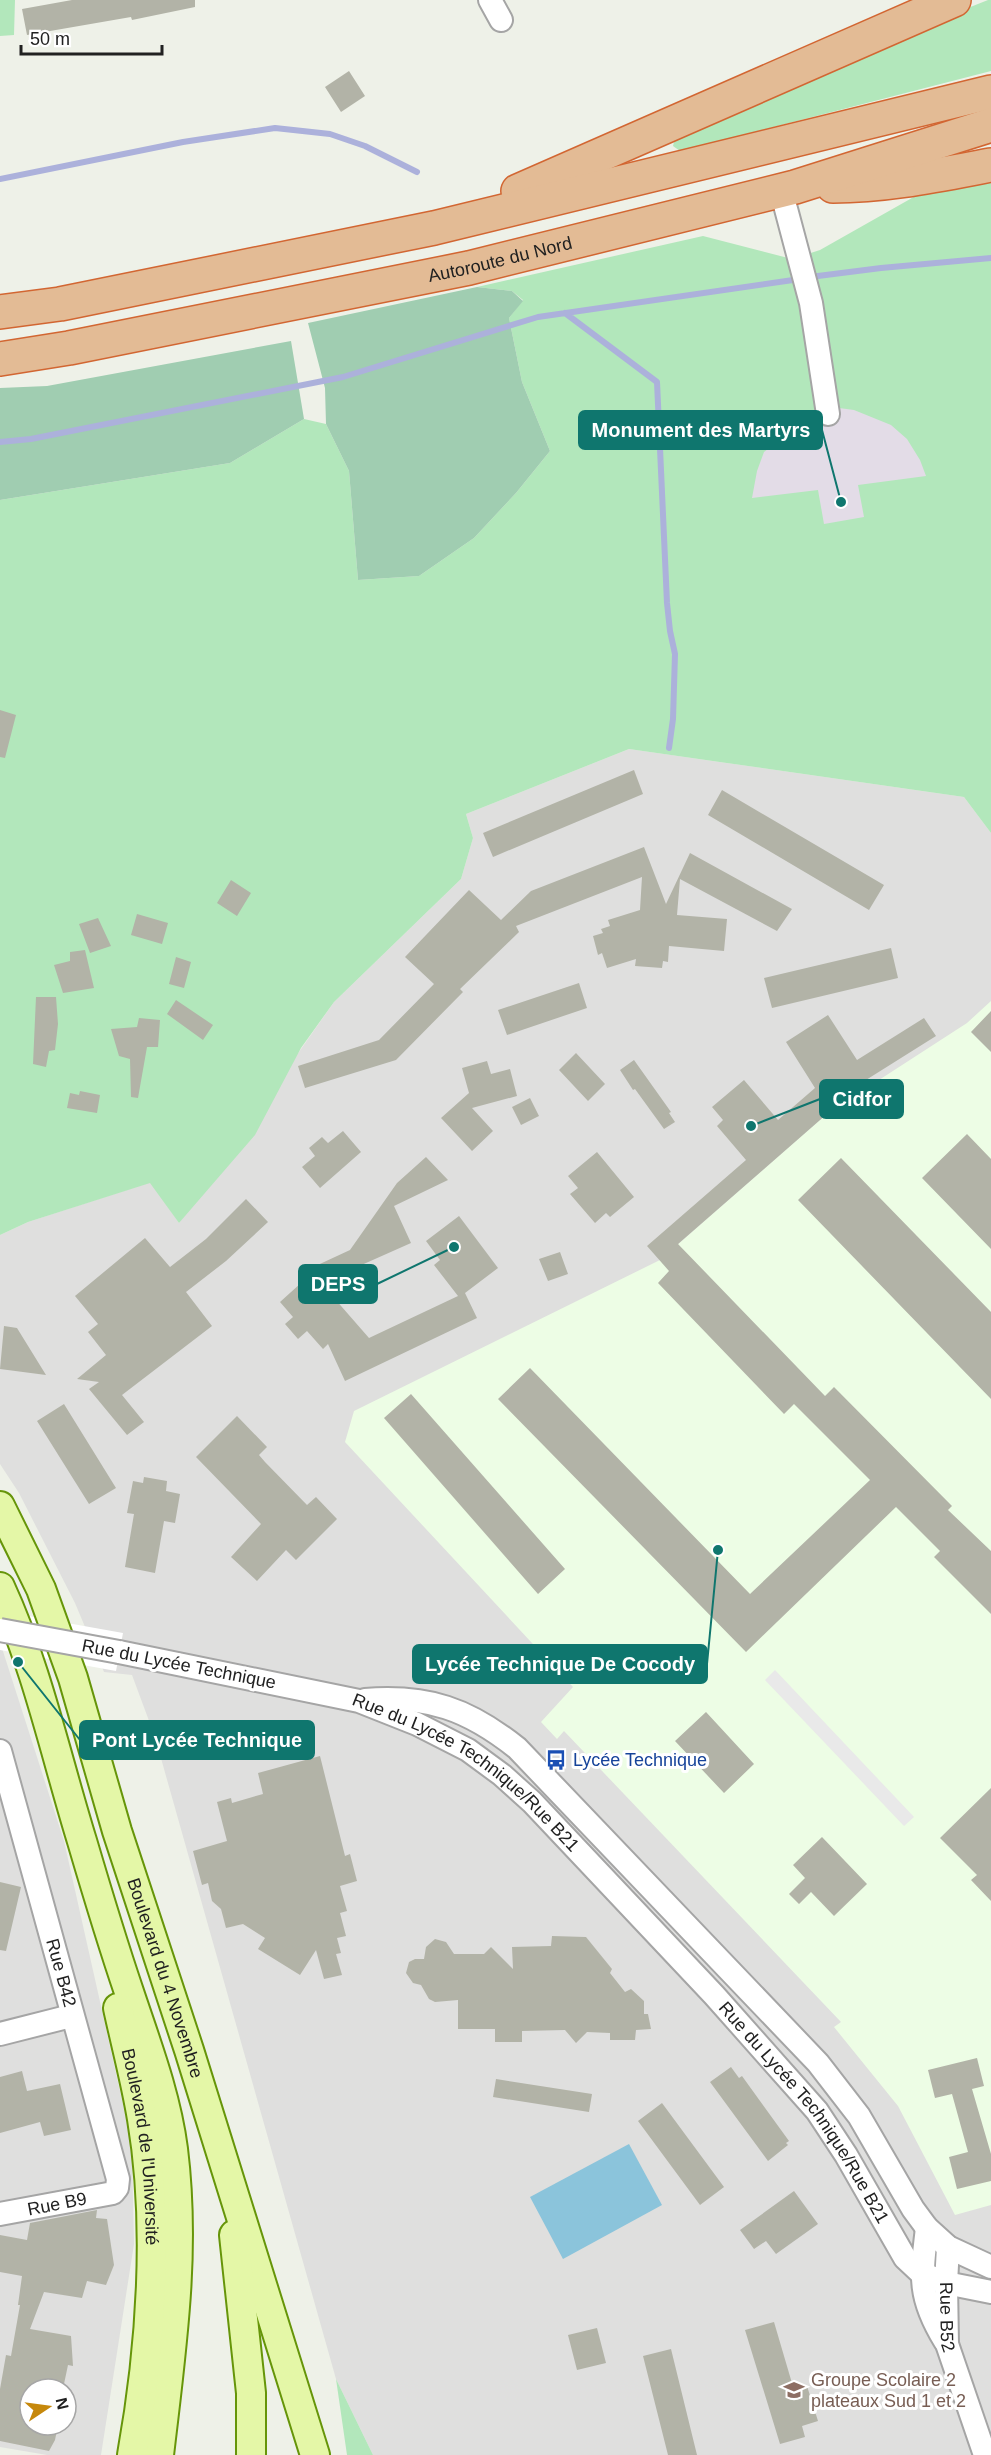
<svg xmlns="http://www.w3.org/2000/svg" width="991" height="2455" viewBox="0 0 991 2455" font-family="Arial,sans-serif">
<style>
.residential{fill:#dfdfde;fill-rule:evenodd}
.education{fill:#edfde5}
.grass{fill:#b2e7bb}
.forest{fill:#a0cdb1}
.pitch{fill:#8bc4db}
.parking{fill:#e9e9e9}
.plaza{fill:#e3dce7}
.pier{fill:#fff}
.lines{fill:none;stroke-linecap:round;stroke-linejoin:round}
.stream{stroke:#acb1db;stroke-width:6}
.building{fill:#b2b3a7}
.minor-casing{stroke:#a5a5a5;stroke-width:26}
.major-casing{stroke:#669509;stroke-width:32}
.highway-casing{stroke:#d26632;stroke-width:36}
.minor{stroke:#fff;stroke-width:22}
.major{stroke:#e4f7a7;stroke-width:28}
.highway{stroke:#e3bb95;stroke-width:33}
.minor-bridge-casing{stroke:#a5a5a5;stroke-width:26;stroke-linecap:butt}
.minor-bridge{stroke:#fff;stroke-width:22}
.labels{text-anchor:middle;dominant-baseline:central;stroke-width:6;stroke-linejoin:round;paint-order:stroke}
.street-label{font-size:18px;fill:#212121;stroke:#fff}
.transit-label{font-size:18px;fill:#164399;stroke:#fff;text-anchor:start}
.education-label{font-size:18px;fill:#785e54;stroke:#fff;text-anchor:start}
.leader{fill:none;stroke:#0f766e;stroke-width:2}
.callout-dot{fill:#0f766e;stroke:#fff;stroke-width:2}
.callout{fill:#0f766e;stroke:#0f766e;stroke-width:2}
.callout-label{font-size:20px;text-anchor:middle;font-weight:bold;fill:#fff}
</style>
<rect width="100%" height="100%" fill="#eef1e8"/>
<path class="residential" d="M629,749L964,797L991,833V2455H373L336,2379L155,1737L132,1675L104,1672L75,1603L19,1493L0,1464V1235L28,1222L151,1182L179,1223L334,1002L461,879L473,838L466,814Z
M0,1642L64,1841L127,2122L132,2155L134,2244L101,2455H47L0,2447ZM30,2389H66V2425H30Z"/>
<path class="education" d="M991,1001V2205L955,2215L898,2106L834,2027L841,2022L564,1731L557,1739L541,1722L573,1687L345,1442L354,1411L660,1260L828,1113L967,1023Z"/>
<path class="grass" d="M0,0H15L14,35L0,36Z
M988,0H991V71L680,151L673,146L675,138L895,37Z
M991,177V833L964,797L629,749L466,814L473,838L461,879L334,1002L301,1048L255,1135L179,1223L150,1183L28,1222L0,1235V500L230,463L304,419L326,424L349,471L358,580L419,576L474,538L516,493L550,451L522,382L509,318L523,300L512,291L477,287L703,236L792,259L820,250L919,194Z
M336,2379L373,2455H347Z"/>
<path class="forest" d="M477,287L512,291L523,301L509,318L522,382L550,451L516,493L474,538L419,576L358,580L349,471L326,424L325,388L308,323Z
M291,341L304,419L230,463L0,500V388L47,386Z"/>
<path class="pitch" d="M629,2144L662,2205L563,2259L530,2197Z"/>
<path class="parking" d="M775,1670L914,1817L904,1826L765,1680Z"/>
<path class="plaza" d="M839,408L854,410L891,425L907,439L920,460L926,476L858,485L864,517L824,524L818,490L752,498L757,471L764,452L816,412Z"/>
<path class="pier" d="M0,1611L123,1633L116,1671L0,1650Z"/>
<g class="lines">
<path class="stream" d="M0,179L183,142L275,128L330,134L365,146L417,172
M810,277L881,268L991,258
M565,313L657,382L667,603L670,631L675,654L673,719L669,748
M0,442L31,439L343,377L538,317L800,279"/>
</g>
<path class="building" d="M72,0H195V7L132,20L131,17L27,35L22,9Z
M349,71L365,96L341,112L325,87Z
M0,710L16,715L5,758L0,757Z
M634,770L643,794L493,857L483,833Z
M722,790L884,885L869,910L708,815Z
M644,847L666,904L690,853L792,909L777,931L680,879L677,915L727,919L724,951L669,946L668,962L663,961L662,968L635,966L636,959L607,968L602,953L598,955L593,936L603,933L601,929L610,926L608,920L640,910L642,877L516,926L519,932L460,989L463,992L396,1060L305,1088L298,1066L379,1040L434,984L405,957L469,890L501,920L531,891Z
M231,880L251,893L237,916L217,903Z
M137,914L168,923L162,944L131,935Z
M98,918L111,946L90,953L79,924Z
M891,948L898,978L772,1008L764,978Z
M85,950L94,988L63,993L54,965L70,961V952Z
M176,957L191,962L184,988L169,984Z
M579,983L587,1008L507,1035L498,1010Z
M36,997H56L58,1024L55,1050L49,1051L46,1067L33,1064Z
M176,1000L213,1025L203,1040L167,1014Z
M991,1011V1052L971,1032Z
M828,1015L857,1060L924,1018L936,1036L823,1107L828,1113L678,1244L825,1396L834,1387L952,1506L948,1510L991,1551V1614L934,1557L940,1551L896,1507L746,1652L498,1399L530,1368L750,1594L870,1480L794,1404L784,1414L658,1283L669,1271L647,1246L746,1160L717,1126L723,1120L712,1107L744,1080L778,1120L815,1088L786,1042Z
M139,1018L160,1020L158,1047H147L138,1098L131,1097L130,1059L119,1056L111,1029L137,1027Z
M576,1053L605,1084L588,1101L559,1070Z
M634,1060L671,1112L669,1113L675,1122L664,1129L635,1089L633,1090L620,1070Z
M487,1061L491,1074L510,1069L517,1096L472,1108L493,1131L472,1151L441,1118L469,1093L462,1068Z
M80,1091L100,1095L97,1113L67,1108L70,1093L79,1095Z
M530,1098L539,1116L521,1125L512,1107Z
M343,1131L361,1152L320,1188L302,1167L315,1156L309,1148L322,1137L328,1143Z
M967,1134L991,1159V1249L922,1178Z
M597,1152L634,1197L610,1217L606,1213L595,1223L570,1194L578,1188L568,1176Z
M426,1157L448,1180L394,1206L411,1243L321,1283L369,1338L458,1296L434,1265L440,1260L426,1241L459,1216L498,1268L465,1293L477,1318L345,1381L328,1344L323,1349L307,1331L298,1339L285,1324L293,1317L280,1302L311,1274L309,1269L350,1250L397,1183Z
M841,1158L991,1312V1399L798,1200Z
M246,1199L268,1222L226,1261L186,1292L212,1326L122,1395L144,1422L127,1435L89,1389L99,1382L77,1379L106,1355L88,1332L98,1324L75,1296L145,1238L170,1267L206,1239Z
M560,1252L568,1274L548,1281L539,1259Z
M4,1326L17,1328L46,1375L0,1369Z
M411,1394L565,1569L538,1594L384,1418Z
M64,1404L116,1488L89,1504L37,1421Z
M237,1416L267,1447L259,1455L265,1462L307,1505L316,1497L337,1519L296,1560L286,1550L257,1581L231,1557L261,1524L196,1457Z
M144,1477L167,1481L166,1491L180,1494L175,1523L164,1521L155,1573L125,1567L134,1514L127,1513L133,1481L143,1483Z
M706,1712L754,1764L724,1793L675,1741Z
M320,1756L345,1856L350,1854L357,1881L340,1886L347,1911L340,1913L346,1936L337,1938L341,1953L336,1954L342,1975L324,1979L316,1950L300,1975L258,1949L265,1938L243,1924L226,1928L221,1909L212,1901L208,1883L202,1885L193,1851L227,1841L217,1802L231,1798L232,1803L263,1794L258,1773Z
M991,1788V1901L971,1880L977,1875L940,1838Z
M822,1837L867,1884L834,1916L811,1892L799,1904L789,1894L805,1878L793,1865Z
M0,1882L21,1887L6,1951L0,1950Z
M552,1936L586,1937L612,1969L610,1973L625,1992L631,1989L644,2001V2014H648L651,2029L636,2030L635,2040H610V2033L587,2032L576,2043L565,2030L522,2031V2042H495V2029H458V2000L435,2002L429,1999L421,1985L413,1983L406,1973L409,1962L415,1959H424L426,1947L435,1939L446,1942L454,1954H484L491,1947L513,1969L512,1947L551,1946Z
M977,2058L984,2086L972,2089L991,2154V2181L957,2189L949,2157L968,2152L952,2094L935,2098L928,2070Z
M731,2067L739,2078L742,2076L789,2141L786,2143L788,2145L768,2161L710,2082Z
M22,2071L27,2091L60,2084L71,2130L44,2136L40,2122L0,2133V2077Z
M496,2079L592,2094L589,2112L493,2097Z
M662,2103L724,2187L700,2205L638,2121Z
M794,2191L818,2224L776,2254L766,2241L754,2249L740,2230Z
M97,2210L96,2218L107,2219L114,2265L106,2285L87,2281L82,2298L44,2292L30,2329L71,2336L73,2366L68,2365L64,2384L60,2389H30V2425H58L55,2440L49,2451L0,2441V2389L6,2355L11,2356L20,2305H18L22,2276L0,2272V2235L27,2240L30,2223Z
M774,2322L794,2390L807,2386L818,2421L802,2426L805,2437L780,2444L745,2330Z
M597,2328L606,2363L577,2370L568,2335Z
M671,2349L697,2455H668L643,2356Z"/>
<g class="lines">
<g class="minor-casing">
<g id="minor">
<path d="M490,0L501,20"/>
<path d="M781,190L811,303L828,414"/>
<path id="s1" d="M119,1652L359,1701L417,1724L468,1750L502,1775L532,1802L714,1995L817,2111L846,2155L905,2258L921,2273L946,2283L991,2292"/>
<path d="M365,1700C428,1695 468,1709 517,1748L818,2063L859,2116L913,2209L927,2228L948,2247L991,2267"/>
<path id="s2" d="M0,1751L118,2179L117,2188L113,2193L0,2214"/>
<path d="M0,2034L71,2016"/>
<path d="M927,2228C921,2277 918,2297 945,2341"/>
<path id="s3" d="M948,2247L946,2283L947,2344L985,2455"/>
</g>
</g>
<g class="major-casing">
<g id="major">
<path id="s4" d="M0,1506L41,1589L73,1678L117,1831L189,2050L315,2455"/>
<path d="M0,1587C37,1667 56,1757 82,1841C97,1892 112,1942 129,1992C146,2043 166,2095 173,2149C186,2253 171,2352 159,2455"/>
<path id="s5" d="M118,2008C126,2045 136,2082 142,2119C160,2225 151,2350 132,2455"/>
<path d="M234,2235L251,2393V2455"/>
</g>
</g>
<g class="highway-casing">
<g id="highway">
<path d="M833,186C887,186 938,175 991,165"/>
<path d="M518,191L954,0"/>
<path d="M0,312L60,304L434,228L991,92"/>
<path id="s6" d="M0,359L69,348L469,268L795,187L991,125"/>
</g>
</g>
<use href="#minor" class="minor"/>
<use href="#major" class="major"/>
<use href="#highway" class="highway"/>
<g class="minor-bridge-casing">
<path id="minor-bridge" d="M0,1630L119,1652"/>
</g>
<use href="#minor-bridge" class="minor-bridge"/>
</g>
<defs>
<g id="bus-bare" transform="scale(1.62)"><path d="M-5-6H5V4H4V6H2V4H-2V6H-4V4H-5ZM-3.5-4V0h7V-4ZM-3.5 1.2v1.5H-2V1.2ZM2 1.2v1.5H3.5V1.2Z" fill="#1a4fb4" stroke="#fff" stroke-width="2.5" paint-order="stroke"/></g>
<g id="school-bare" transform="scale(1.62)"><path d="M0-5L7-2L0 1L-7-2ZM-4 1L0 2.5L4 1V4Q0 6-4 4Z" fill="#8d6e63" stroke="#fff" stroke-width="2.5" paint-order="stroke"/></g>
</defs>
<g fill-rule="evenodd">
<use href="#bus-bare" x="556" y="1760"/>
<use href="#school-bare" x="794" y="2390"/>
</g>
<g class="labels">
<g class="street-label">
<text stroke="none"><textPath href="#s6" startOffset="510">Autoroute du Nord</textPath></text>
<text transform="translate(179 1664) rotate(11)">Rue du Lycée Technique</text>
<text stroke="none"><textPath href="#s1" startOffset="375">Rue du Lycée Technique/Rue B21</textPath></text>
<text stroke="none"><textPath href="#s2" startOffset="230">Rue B42</textPath></text>
<text stroke="none"><textPath href="#s4" startOffset="501">Boulevard du 4 Novembre</textPath></text>
<text stroke="none"><textPath href="#s1" startOffset="861">Rue du Lycée Technique/Rue B21</textPath></text>
<text stroke="none"><textPath href="#s5" startOffset="141">Boulevard de l'Université</textPath></text>
<text transform="translate(57 2204) rotate(-11)">Rue B9</text>
<text stroke="none"><textPath href="#s3" startOffset="70">Rue B52</textPath></text>
</g>
<g class="transit-label">
<text x="573" y="1760">Lycée Technique</text>
</g>
<g class="education-label">
<text x="811" y="2380">Groupe Scolaire 2<tspan x="811" dy="21">plateaux Sud 1 et 2</tspan></text>
</g>
</g>
<path class="leader" d="M841 502L822 430M751 1126L820 1099M454 1247L377 1284M718 1550L707 1664M18 1662L80 1740"/>
<g class="callout-dot">
<circle cx="841" cy="502" r="6"/>
<circle cx="751" cy="1126" r="6"/>
<circle cx="454" cy="1247" r="6"/>
<circle cx="718" cy="1550" r="6"/>
<circle cx="18" cy="1662" r="6"/>
</g>
<g class="callout">
<rect x="579" y="411" width="243" height="38" rx="6"/>
<rect x="820" y="1080" width="83" height="38" rx="6"/>
<rect x="299" y="1265" width="78" height="38" rx="6"/>
<rect x="413" y="1645" width="294" height="38" rx="6"/>
<rect x="80" y="1721" width="234" height="38" rx="6"/>
</g>
<g class="callout-label">
<text x="701" y="437">Monument des Martyrs</text>
<text x="862" y="1106">Cidfor</text>
<text x="338" y="1291">DEPS</text>
<text x="560" y="1671">Lycée Technique De Cocody</text>
<text x="197" y="1747">Pont Lycée Technique</text>
</g>
<g transform="translate(48 2407) rotate(77)"><circle r="28" fill="#ffffff" stroke="#a6a6a6" stroke-width="1.5"/>
<path d="M0-4.5L10 22L0 15L-10 22Z" fill="#c6880c"/>
<text y="-9" font-size="16" font-weight="bold" text-anchor="middle" fill="#212121">N</text>
</g>
<path d="M21 45v9h141v-9" fill="none" stroke="#212121" stroke-width="3"/>
<text x="30" y="45" font-size="18" fill="#212121" stroke="#ffffff" stroke-width="4.5" paint-order="stroke">50 m</text>
</svg>
